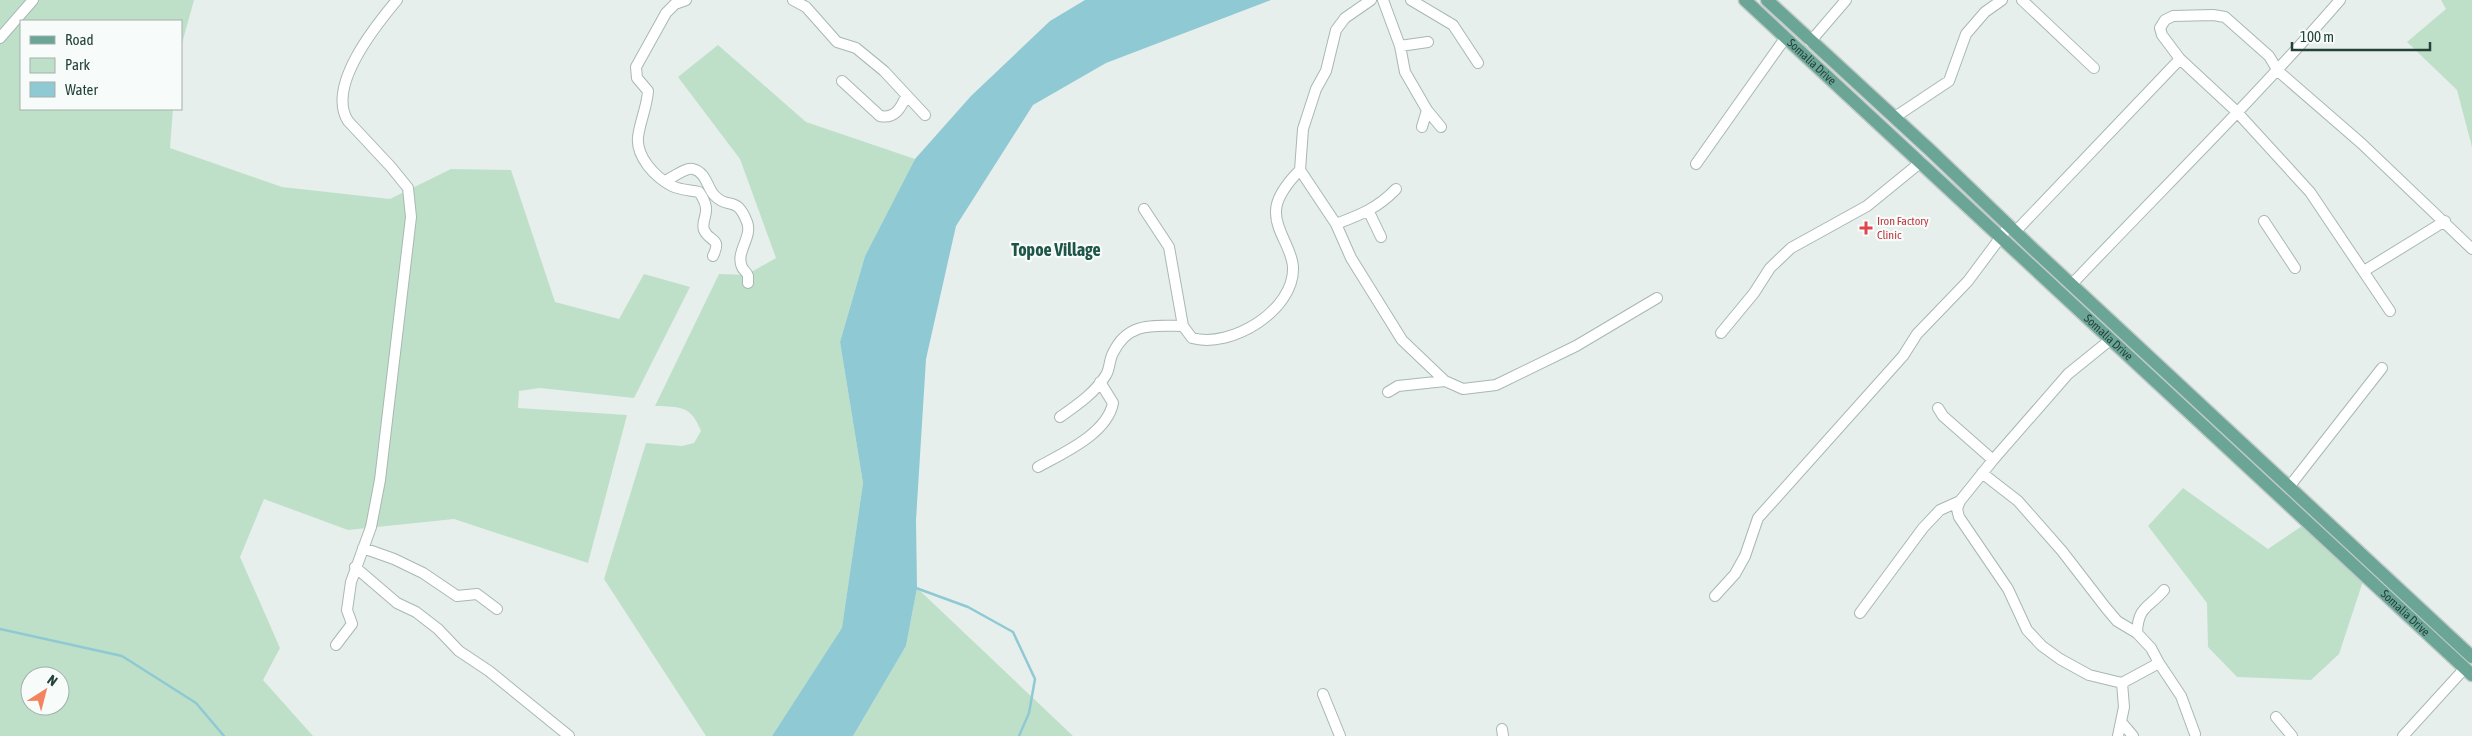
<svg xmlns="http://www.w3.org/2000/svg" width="2472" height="736" viewBox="0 0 2472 736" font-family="'Asap Condensed',sans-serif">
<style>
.green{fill:#bfe0c8;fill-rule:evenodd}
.water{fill:#8ec9d4}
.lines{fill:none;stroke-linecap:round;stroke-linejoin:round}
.stream{stroke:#8ec9d4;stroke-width:2.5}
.minor-casing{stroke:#a8b8b2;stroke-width:12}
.major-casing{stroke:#c2cac8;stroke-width:15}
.minor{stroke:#fff;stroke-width:10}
.major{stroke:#6aa596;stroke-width:12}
.health-dot{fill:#e0444e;stroke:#f7fbf9;stroke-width:2}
.labels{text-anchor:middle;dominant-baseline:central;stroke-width:4.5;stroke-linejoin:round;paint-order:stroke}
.street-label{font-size:12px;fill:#24423a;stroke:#f7fbf9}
.health-label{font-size:12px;fill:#be3a42;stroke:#f7fbf9;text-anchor:start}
.district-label{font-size:18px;font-weight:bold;fill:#1f5548;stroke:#f7fbf9}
</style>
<rect width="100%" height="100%" fill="#e6efeb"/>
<path class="green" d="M0,0H194L181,47V21H21V109H173L170,148L282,187L390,199L451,169L511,170L555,302L619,319L644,274L690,287L634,398L540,388L519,391L518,408L627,415L588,563L454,519L348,530L264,499L240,557L280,648L263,680L313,736H0ZM30,676H60V706H30Z
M2441,0H2472V147L2457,90L2407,42L2446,9Z
M718,45L806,122L915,159L865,256L840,342L863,483L842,629L772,736H706L604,579L646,443L682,446L694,443L701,431C691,405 680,407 655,406L719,274L746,275L776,258L740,159L678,77Z
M2183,488L2268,549L2308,522L2365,575L2339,654L2311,680L2237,677L2208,647L2207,603L2148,526Z
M917,588L1073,736H853L906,646Z"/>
<path class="water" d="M1085,0H1271L1106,63L1033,105L956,226L926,359L916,520L917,588L906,646L853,736H772L842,628L863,483L840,342L865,256L915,159L971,96L1050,21Z"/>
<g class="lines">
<path class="stream" d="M916,588L968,607L1013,632L1035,679L1029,713L1019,736
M0,629L122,656L196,703L224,736"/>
<g class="minor-casing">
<path id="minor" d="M686,0L675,4L666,13L636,67L637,78L648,91C647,107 640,121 638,137C636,157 655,177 672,186C680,190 690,190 699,192C714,213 700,218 704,230C710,243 722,237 713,256
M793,0L806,7L837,42L856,48L884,71L925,115
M1383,0L1400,46L1405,72L1427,110L1422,127
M1411,0L1453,25L1478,63
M2022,0L2094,68
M0,38L33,0
M1810,42L1846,0
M1400,46L1428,42
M842,81L880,116C895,119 901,108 906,96
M1427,110L1441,127
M1895,117L1949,81L1966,34L1985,12L2002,0
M1696,164L1786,37
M1300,170L1336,224L1351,258L1402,340L1445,381L1463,389L1496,385L1576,346L1657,298
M665,181C672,178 686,167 693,169C706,172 707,187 714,195C729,211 736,194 747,222C753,237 735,252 742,267C743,270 747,272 748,276V283
M1144,209L1169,247L1183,326L1192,338C1231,349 1295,310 1293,267C1292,248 1276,232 1276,213C1275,198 1290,180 1300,170L1303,129L1316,89L1326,71L1336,30L1345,18L1371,0
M1369,212L1381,237
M2264,221L2295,268
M1336,224C1360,215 1378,208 1396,189
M2015,232L2180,59
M2364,271L2445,221
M2072,284C2161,190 2255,98 2340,0
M2390,311L2310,192L2236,111L2180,59L2162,35L2160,28L2165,20L2173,16L2213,15L2225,17L2269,56L2278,71L2361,143L2472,249
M1721,333L1754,293L1770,268L1791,248L1867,206L1921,162
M2110,340L2068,374L1993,460L1960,501L1957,509L1959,517L2008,589L2027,630L2042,646L2060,659L2089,675L2122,683L2159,663L2181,696L2195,734
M1388,392L1398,386L1445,381
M1938,408L1943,416L1993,460
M1060,417C1077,405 1095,393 1106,375C1110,369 1109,360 1113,353C1128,321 1154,326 1183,326
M1038,467C1063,453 1107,434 1113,403L1100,382
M1982,473L2018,501L2062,551L2106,608L2117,621L2137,633
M2289,487L2382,368
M363,548L394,559L423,573L457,596L477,594L497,609
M355,567L397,603L416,612L438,629L459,651L489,671L569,736
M1715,596L1735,574L1745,556L1758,518L1903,356L1917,334L1968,281L2009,226
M1860,613L1923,528L1940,510L1960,501
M336,645L352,624L347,610L351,582L371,527L380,480L411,217L408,188L391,167L348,121C326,86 376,25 397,0
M2159,663L2151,648L2137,633C2138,606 2149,608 2164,590
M1323,694L1340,736
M2276,717L2292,736
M2122,723L2133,736
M1502,729L1503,736
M2118,736L2124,707L2122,683
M2403,736L2465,668"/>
</g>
<g class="major-casing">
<g id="major">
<path id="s1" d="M1745,0L2472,675"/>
<path d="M1767,0L1931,151L2030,246L2472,657"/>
</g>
</g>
<use href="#minor" class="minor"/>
<use href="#major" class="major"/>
</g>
<path class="health-dot" d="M1863.5 220.5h5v5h5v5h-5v5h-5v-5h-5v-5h5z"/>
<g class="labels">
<g class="street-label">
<text stroke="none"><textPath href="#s1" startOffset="91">Somalia Drive</textPath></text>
<text stroke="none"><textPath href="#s1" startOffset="496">Somalia Drive</textPath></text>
<text stroke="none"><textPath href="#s1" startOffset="901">Somalia Drive</textPath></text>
</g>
<g class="health-label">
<text x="1877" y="221">Iron Factory<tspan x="1877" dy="14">Clinic</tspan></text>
</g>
<g class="district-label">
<text x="1056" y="249">Topoe Village</text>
</g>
</g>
<rect x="20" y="20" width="162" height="90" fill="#f7fbf9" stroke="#a3b1ad"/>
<rect x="30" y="36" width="25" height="8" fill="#6aa596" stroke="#a3b1ad"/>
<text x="65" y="45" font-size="15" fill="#24423a">Road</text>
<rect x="30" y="58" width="25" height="15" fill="#bfe0c8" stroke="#a3b1ad"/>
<text x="65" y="70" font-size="15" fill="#24423a">Park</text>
<rect x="30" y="82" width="25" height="15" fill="#8ec9d4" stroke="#a3b1ad"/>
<text x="65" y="95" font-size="15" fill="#24423a">Water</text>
<g transform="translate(45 691) rotate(36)"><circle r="24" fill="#f7fbf9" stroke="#a3b1ad"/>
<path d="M0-4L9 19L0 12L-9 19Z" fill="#f4845f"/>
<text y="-8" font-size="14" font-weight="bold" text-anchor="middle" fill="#24423a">N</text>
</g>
<path d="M2292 42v8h138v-8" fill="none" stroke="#24423a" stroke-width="2.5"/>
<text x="2300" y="42" font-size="15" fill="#24423a" stroke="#f7fbf9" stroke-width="4" paint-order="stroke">100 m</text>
</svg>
